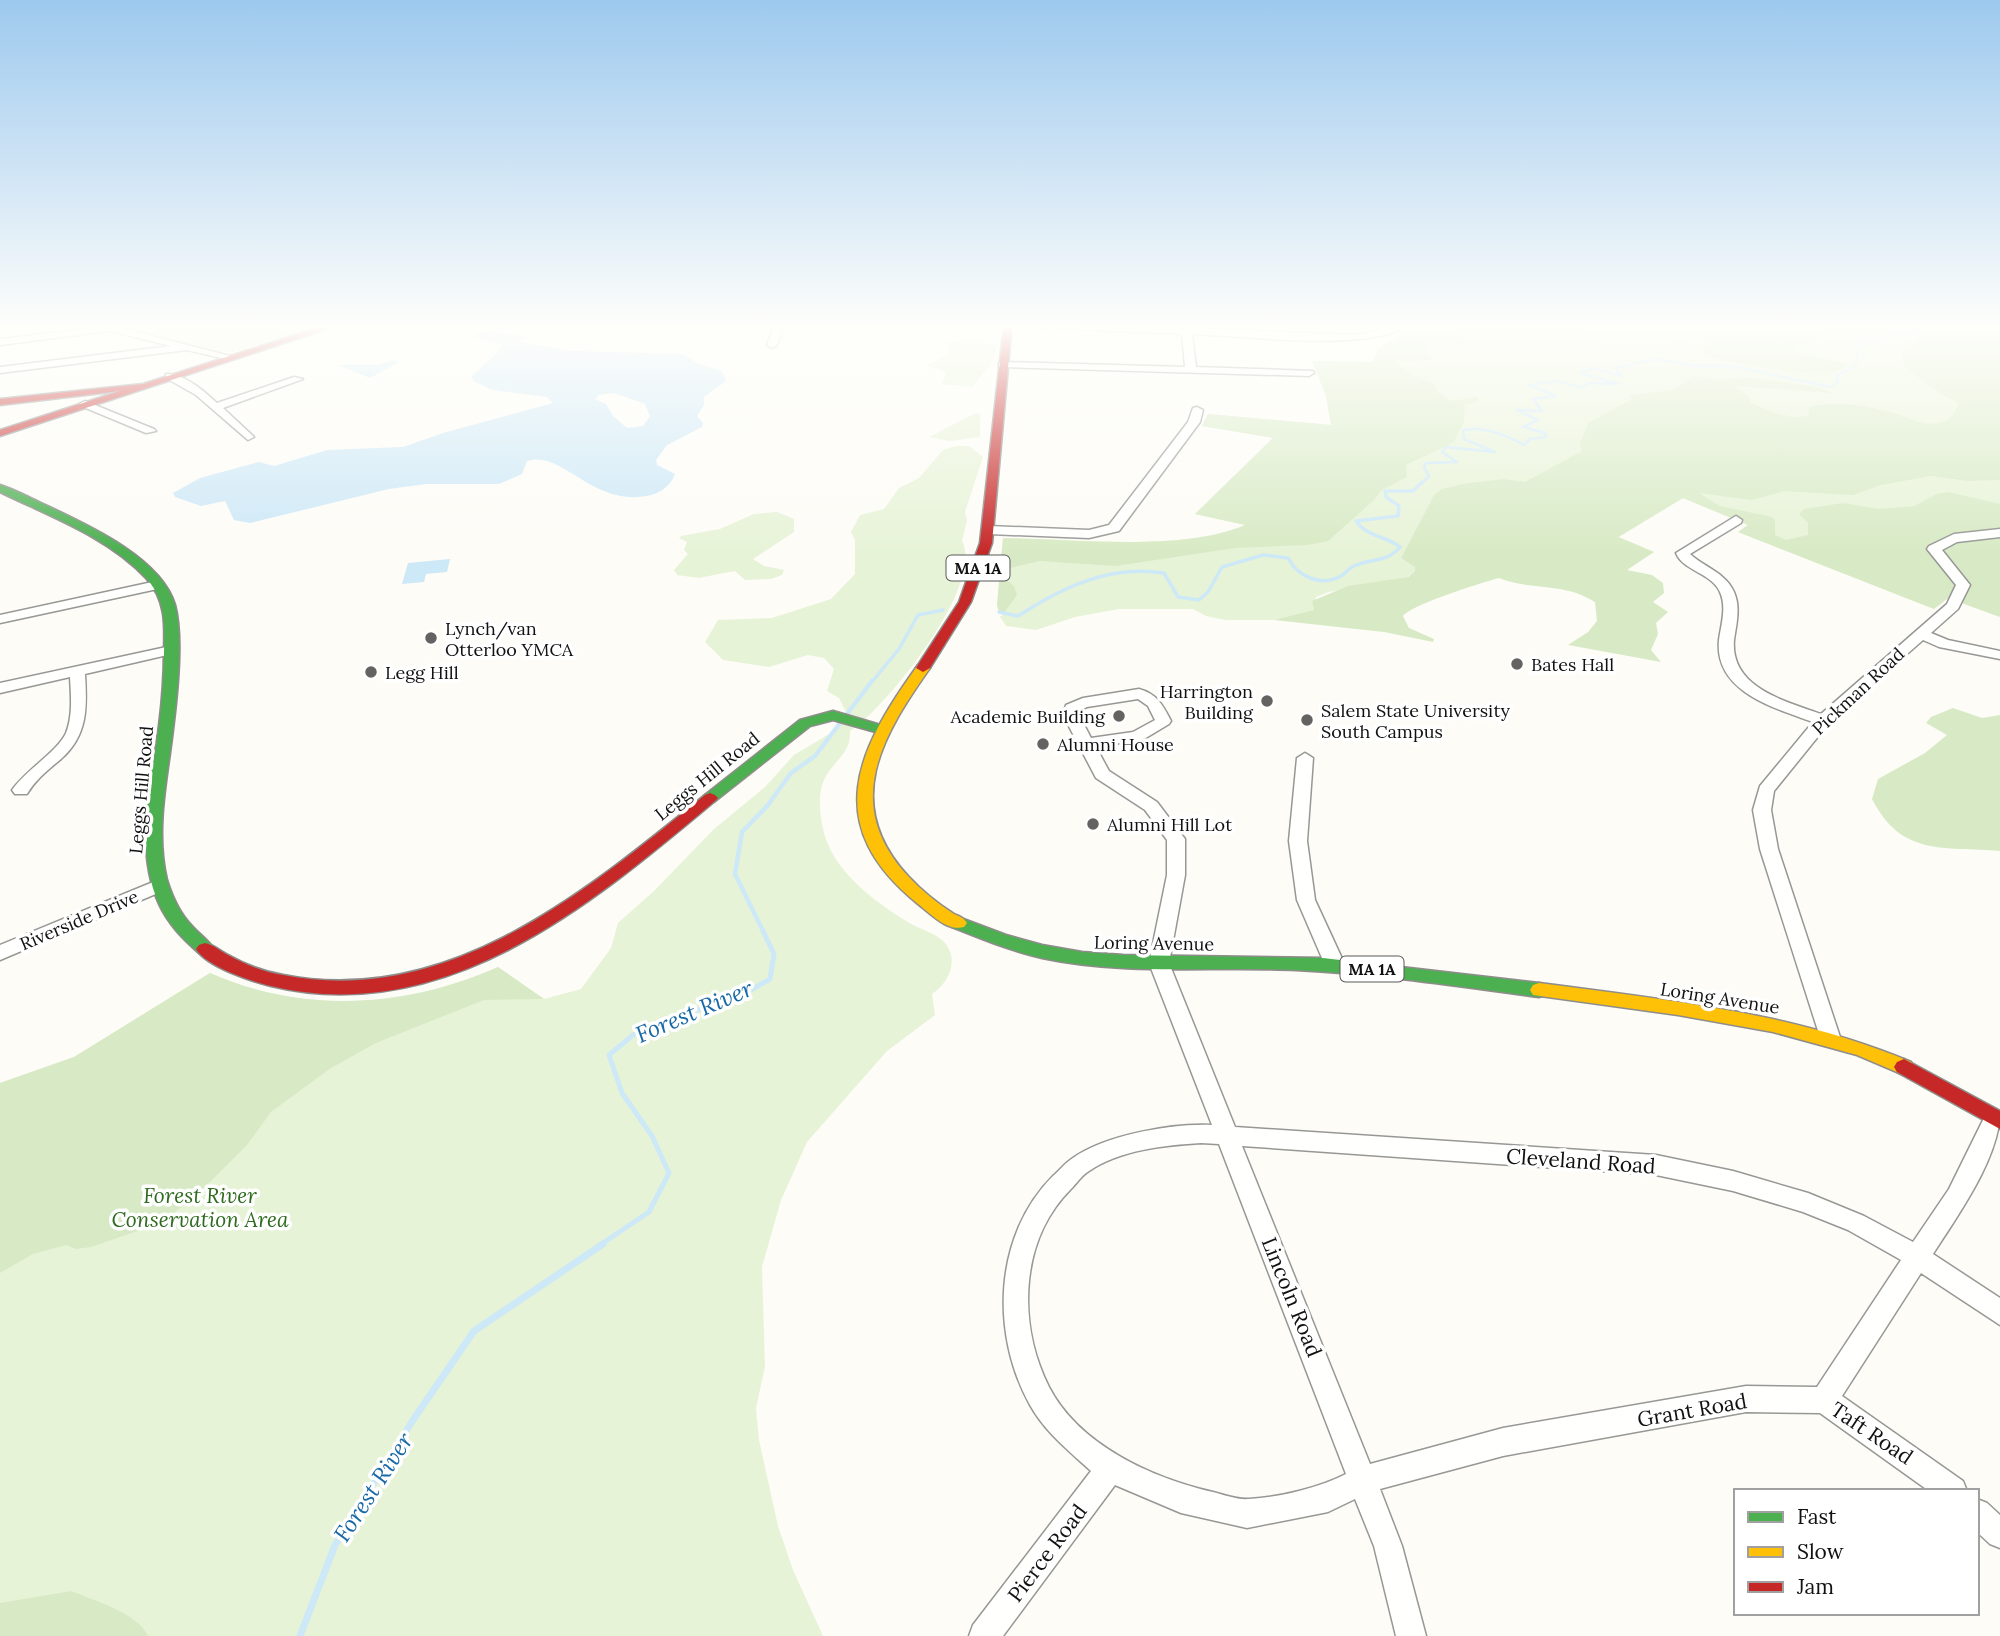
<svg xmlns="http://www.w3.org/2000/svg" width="2000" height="1636" viewBox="0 0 2000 1636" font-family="Lora,serif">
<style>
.green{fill:#e7f3d7}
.forest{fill:#d8eac5}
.water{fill:#cde8f7;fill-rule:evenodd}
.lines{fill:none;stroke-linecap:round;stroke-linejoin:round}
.stream-far4{stroke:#cde8f7;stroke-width:2.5}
.stream-far3{stroke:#cde8f7;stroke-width:3.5}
.stream-far2{stroke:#cde8f7;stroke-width:4.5}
.stream-far1{stroke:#cde8f7;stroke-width:5}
.stream{stroke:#cde8f7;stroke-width:7}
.street-casing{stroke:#979795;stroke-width:3}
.fast-casing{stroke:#8e8d8b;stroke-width:3}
.slow-casing{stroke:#8e8d8b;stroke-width:3}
.jam-casing{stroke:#8e8d8b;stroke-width:3}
.street{fill:#fffffe;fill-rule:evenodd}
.fast{fill:#4caf50;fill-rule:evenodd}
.slow{fill:#ffc107;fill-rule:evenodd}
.jam{fill:#c62828;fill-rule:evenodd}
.poi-dot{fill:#646362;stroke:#fff;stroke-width:2.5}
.labels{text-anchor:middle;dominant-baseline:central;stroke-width:7;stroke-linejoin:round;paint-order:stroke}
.shield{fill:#fff;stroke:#585858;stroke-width:2}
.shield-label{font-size:16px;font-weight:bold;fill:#111}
.poi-label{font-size:18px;fill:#111;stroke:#fff;text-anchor:start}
.street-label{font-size:18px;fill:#111;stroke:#fff}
.near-street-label{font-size:21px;fill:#111;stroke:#fff}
.near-park-label{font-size:21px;font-style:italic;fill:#2f6b1f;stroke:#fff}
.near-water-label{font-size:23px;font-style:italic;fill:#1768a6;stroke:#fff}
</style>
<rect width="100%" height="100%" fill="#fdfcf7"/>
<path class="green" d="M110,324H326L229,353L119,329Z
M1419,324H2000V617L1948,598L1934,609L1738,532L1748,525L1683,498L1619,537L1654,552L1431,501L1401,558L1415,566V571L1407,577L1329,592L1316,597L1314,610L1301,616L1274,620H1225L1206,616L1193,609H1119L1075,617L1036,630L1006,626L1000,617L1004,613L999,612L997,605L1003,538C1074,539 1181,552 1245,525L1195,514L1273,438L1202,426L1208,414L1331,425L1326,396L1312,361L1372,362L1379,348Z
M978,340L997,347L991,364L972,387L942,384L947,372L927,366L949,354L948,342Z
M976,413L980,414V437L950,441L929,437Z
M956,446H969L983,457L965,512L967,520L962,541C985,584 887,707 850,731C851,753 836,759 826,776C816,793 820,822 826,839C838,876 882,907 913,925C923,930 939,935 946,944C959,962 948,983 932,994L935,1015L887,1051L807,1142L781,1200L762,1267L765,1367L756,1408L759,1440L778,1526L793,1570L823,1636H0V1083L74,1057L210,973C303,1015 406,1008 498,967L544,999L581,989L611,948L618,923L654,891L713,830L765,787L794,755L831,733L846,712L839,698L827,691L834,669L824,658L808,655L769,667L723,660L705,642L718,620L772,618L831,599L855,574V540L851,532L860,515L884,509L899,488L919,478L943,450Z
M777,512L794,519V532L753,559L764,566L784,570L782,575L771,579L745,580L735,571L699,578L677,575L674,570L688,554L684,550L687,542L679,538L681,536L720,529L754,514Z"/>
<path class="forest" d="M1419,324H1460L1455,328L1436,330L1463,339L1470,345L1431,342L1426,345L1425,353L1431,357L1430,360L1394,361L1412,375L1434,383L1437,391L1451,401L1479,397L1477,402L1465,405L1464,422L1454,442L1406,465L1407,477L1382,490L1374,500L1328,541L1307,545L1235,548L1116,566L1040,561L1010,568L1002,576L1014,586L1017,595L1004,613L999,612L997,605L1003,538C1070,539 1186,552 1245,525L1195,514L1273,438L1202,426L1208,414L1331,425L1326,396L1312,361L1372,362L1379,348Z
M1836,324L1824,333V338L1793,349L1795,352L1848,364C1843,368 1839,371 1834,372C1811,376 1725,364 1705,354L1703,350L1709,343C1689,329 1669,338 1646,338C1622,339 1576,336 1555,325Z
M2000,325V480L1967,481L1931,476L1881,485L1853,495L1784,491L1752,500L1699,493L1720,506L1772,517L1775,520V535L1786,540L1808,535V523L1799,514L1804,509L1843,503L1878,509L1914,506L1937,494L1948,492L2000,504V617L1948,598L1934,609L1738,532L1748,525L1683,498L1618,537L1654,552L1627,570L1652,575L1663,583L1664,593L1653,602L1668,612L1656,623L1658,634L1651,650L1661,662L1568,645L1588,632L1597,621L1595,602C1564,582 1532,591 1499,578C1481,583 1413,604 1403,616L1409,628L1434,639L1433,642L1384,632L1274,620L1314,610L1312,601L1348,586L1408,577L1415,571V567L1401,558L1434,495L1442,489L1462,484L1503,479L1525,482L1582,451L1580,444L1588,423L1632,399L1629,395L1674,390L1693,376L1720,380L1746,377L1817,387L1833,393L1734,386L1749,397L1751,403C1769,410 1789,421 1809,415V407C1834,400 1865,405 1890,412C1906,416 1924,428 1942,422C1952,419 1956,411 1959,403C1937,392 1920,381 1903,364V351L1915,342V333L1920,331L1978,329Z
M1953,708L1982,718L2000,715V851C1942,846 1902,857 1872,799L1878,779L1925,753L1947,735L1926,723L1931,717Z
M498,967L544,999L484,1000L376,1043L331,1068L271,1112L247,1145L198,1194L161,1223L91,1247L76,1249L66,1245L33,1254L0,1273V1083L74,1057L210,973C303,1014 406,1008 498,967Z
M71,1591C93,1600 138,1613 148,1636H0V1603Z"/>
<path class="water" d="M482,332L525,336L519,342L570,351L683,354L698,364L722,371L726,381L704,397V405L697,416L703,423L702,427L667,445L656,460L657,465L675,474C671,485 662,492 651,495C593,509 563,449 527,461L522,474L499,484H426L389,489L250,523L234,520L225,501L201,506L175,497L173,493L200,478L259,462L274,466L327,450L403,447L443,433L553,403L547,397L492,390L473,381L472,376L497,353L502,344L472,336ZM614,393L645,404L650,416L643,426L627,428L613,416L606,404L595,399L598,395Z
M394,360L399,362L370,378L338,365H377Z
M450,559L447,572L426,574L424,582L402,584L408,563Z"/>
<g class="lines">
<path class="stream-far4" d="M1421,484L1429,476L1424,467L1426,463L1457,462L1442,452L1446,447L1495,452L1464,439L1463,430C1484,426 1506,435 1524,445L1530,439L1546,437L1545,433L1523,427L1538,420L1517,410L1542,411L1533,399L1556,396L1529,385L1558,381L1582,388L1588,383L1619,384L1580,373L1594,368L1622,376L1615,368L1657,359L1695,366H1733L1830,387L1838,382L1837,376L1855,366L1859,346L1937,324"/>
<path class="stream-far3" d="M999,612L1018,616C1063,587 1109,565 1164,573L1178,597L1199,600L1208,592L1222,567L1263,555L1288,558C1298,577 1321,587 1341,576C1346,573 1349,568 1354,566C1371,558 1387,563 1400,547C1385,535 1368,538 1356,521L1398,516L1399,506L1386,497L1385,491H1413L1422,482
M871,683L899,649L918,615L943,610"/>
<path class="stream-far2" d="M764,933L735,874L742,832L768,805L791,773L815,756L872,681"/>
<path class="stream-far1" d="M600,1245L649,1212L669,1173L652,1136L622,1093L609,1055L639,1030L744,994L770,979L774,954L763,931"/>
<path class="stream" d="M300,1636L335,1545L413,1420L474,1331L603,1244"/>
<g class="street-casing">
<path id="street" d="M88,324H105L234,357L229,360L187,350L0,373V367L171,346L110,331L0,345V339L97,328Z
M775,324H785L777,345L772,348L767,345Z
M1018,324H1091L1354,335C1374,333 1392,324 1410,324C1374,353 1242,336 1192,334L1196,367L1313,371L1314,373L1309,376L999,367V363L1003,362L1185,367L1182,334L1023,327Z
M166,374C184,373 205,392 217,403L294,377L303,379L223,408L252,435L254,437L248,440L196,395L166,378Z
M85,401L154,429L156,431L146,433L81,406L79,404Z
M1197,407L1203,410L1200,422L1119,531L1089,538L989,534L982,530L989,526L1089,530L1109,525L1188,422L1193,408Z
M1736,516L1742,520L1741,523L1690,554C1704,567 1726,573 1734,592C1741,608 1736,625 1734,640C1730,688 1785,701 1821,714L1947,604L1956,585L1927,549L1929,546L1954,534L2000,529V537L1957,542L1942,550L1970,585L1958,609L1931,633L1948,640L2000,651V659L1939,647L1923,640L1829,723L1774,791L1771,810L1778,849L1840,1037L1837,1043L1830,1045L1823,1043L1820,1037L1760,849L1753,810L1760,786L1813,722C1775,708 1714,692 1719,640C1721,625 1727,607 1720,592C1712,573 1683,571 1676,553Z
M157,581L164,585L162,588L0,623V615Z
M171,646L178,650L176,653L85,674C87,707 88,735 61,759C48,770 36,779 27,794H15L12,790C26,770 58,751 66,733C73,716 71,695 70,677L0,693V683Z
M1139,689C1157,694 1163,705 1171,721L1169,724L1144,739L1096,747L1109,771L1157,802L1185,839V875L1169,963L1235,1127L1656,1155L1733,1171L1808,1193L1864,1216L1913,1242L1949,1189L1987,1112L2000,1111C2000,1157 1958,1215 1933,1254L2000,1298V1325L1921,1273L1842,1396L1963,1481L1967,1491H1929L1820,1413L1746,1412L1503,1456L1380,1489L1402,1546L1426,1636H1396L1374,1546L1355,1499L1328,1512L1247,1528L1181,1513L1115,1485L1003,1636H969L973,1625L1091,1471C1068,1450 1045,1432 1030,1405C990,1333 994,1235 1053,1176C1060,1170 1066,1162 1073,1158C1105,1135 1173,1123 1212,1125L1149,963L1167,875V840L1145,810L1096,778L1063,715L1066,705L1083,698ZM1138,699L1148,706L1155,720L1133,732L1091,738L1079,715L1080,710L1087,707ZM1201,1143L1219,1144L1346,1474C1318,1488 1281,1497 1249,1499C1238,1500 1224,1495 1213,1492C1152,1478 1079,1445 1049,1387C1017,1323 1020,1241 1070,1190C1076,1184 1082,1175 1089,1171C1120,1150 1165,1145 1201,1143ZM1242,1146L1656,1175L1733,1191L1803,1212L1848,1230L1901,1260L1817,1387L1746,1386L1503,1428L1370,1464Z
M1305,753L1313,758L1307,841L1315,900L1345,965L1342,970H1328L1325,965L1297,900L1289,841L1297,758Z
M158,880L165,882L167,886L165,890L0,960V945Z
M1977,1499L1987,1503L2000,1515V1548L1990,1544L1977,1532Z"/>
</g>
<g class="fast-casing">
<path id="fast" d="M0,485C13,489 26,496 39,502C81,522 161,556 175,605C185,642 175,715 170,753C164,794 157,839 167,880C172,896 180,914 192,926C199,934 208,940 214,949L211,953H199C183,939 168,924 159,904C134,848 151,784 159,726C162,702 164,677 164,652C165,624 166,600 146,578C108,537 49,516 0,492Z
M833,711L884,726L886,729L879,733L833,720L810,726L715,801H705L702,798L705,795L800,720Z
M958,917L1006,935L1042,945L1082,952L1123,955L1323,958L1539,983L1545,985L1548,990L1545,995L1539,997C1458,986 1378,974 1296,970C1212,966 1126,976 1042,958C1011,951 982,939 952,927L949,923L952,919Z"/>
</g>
<g class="slow-casing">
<path id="slow" d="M923,664L930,668C882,736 841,804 908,876C921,890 938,904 954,914C960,917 963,917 967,923L964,927C947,932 930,913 918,904C820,825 856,751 918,665Z
M1539,983C1666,1000 1792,1012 1911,1062L1914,1067L1911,1072L1904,1075L1857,1055L1773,1032L1678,1015L1533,995L1530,990L1533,985Z"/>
</g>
<g class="jam-casing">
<path id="jam" d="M329,324H342L0,436V430L120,391L0,405V399L143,384Z
M1004,324H1012L992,543L971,602L930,668L923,672L916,668L959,602L980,543Z
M710,793L715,795L718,798L715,801C592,904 445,1028 271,986C251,981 207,967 196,949L199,945L205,943C214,945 220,951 228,955C246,965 264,972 283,975C448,1008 586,891 705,795Z
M1904,1059L2000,1111V1129L1897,1072L1894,1067L1897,1062Z"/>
</g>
<use href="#street" class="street"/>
<use href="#fast" class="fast"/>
<use href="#slow" class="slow"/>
<use href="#jam" class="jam"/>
</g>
<linearGradient id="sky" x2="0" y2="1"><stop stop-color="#9dc9ee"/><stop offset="0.59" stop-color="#fefefb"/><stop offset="1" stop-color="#fefefb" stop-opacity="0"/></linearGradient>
<rect width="2000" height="553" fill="url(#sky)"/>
<g class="poi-dot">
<circle cx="431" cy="638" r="7"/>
<circle cx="1517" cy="664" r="7"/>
<circle cx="371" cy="672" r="7"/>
<circle cx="1267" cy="701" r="7"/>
<circle cx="1119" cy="716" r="7"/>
<circle cx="1307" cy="720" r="7"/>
<circle cx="1043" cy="744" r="7"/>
<circle cx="1093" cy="824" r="7"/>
</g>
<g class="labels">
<g class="shield">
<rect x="946.5" y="555.5" width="63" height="25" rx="5"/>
<rect x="1340.5" y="956.5" width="63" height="25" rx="5"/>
</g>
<g class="shield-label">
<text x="978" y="568">MA 1A</text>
<text x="1372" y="969">MA 1A</text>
</g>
<g class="poi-label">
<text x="445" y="628">Lynch/van<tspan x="445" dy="21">Otterloo YMCA</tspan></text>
<text x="1531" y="664">Bates Hall</text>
<text x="385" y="672">Legg Hill</text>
<text x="1253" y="691" text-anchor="end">Harrington<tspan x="1253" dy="21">Building</tspan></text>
<text x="1321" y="710">Salem State University<tspan x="1321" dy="21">South Campus</tspan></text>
<text x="1105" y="716" text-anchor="end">Academic Building</text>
<text x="1057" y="744">Alumni House</text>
<text x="1107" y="824">Alumni Hill Lot</text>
</g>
<g class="street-label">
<text transform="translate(1858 691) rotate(-43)">Pickman Road</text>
<text transform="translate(707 776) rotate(-39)">Leggs Hill Road</text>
<text transform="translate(141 790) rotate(-85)">Leggs Hill Road</text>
<text transform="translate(79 920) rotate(-23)">Riverside Drive</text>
<text transform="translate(1154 943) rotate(1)">Loring Avenue</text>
<text transform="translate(1720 998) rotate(9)">Loring Avenue</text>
</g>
<g class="near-street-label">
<text transform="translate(1581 1161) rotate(4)">Cleveland Road</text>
<text transform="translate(1292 1297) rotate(68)">Lincoln Road</text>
<text transform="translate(1692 1410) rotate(-10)">Grant Road</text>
<text transform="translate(1872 1433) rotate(34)">Taft Road</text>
<text transform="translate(1047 1553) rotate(-53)">Pierce Road</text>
</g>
<g class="near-park-label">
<text x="200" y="1195">Forest River<tspan x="200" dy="24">Conservation Area</tspan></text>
</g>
<g class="near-water-label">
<text transform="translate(694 1011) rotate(-23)">Forest River</text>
<text transform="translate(373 1487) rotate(-57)">Forest River</text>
</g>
</g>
<rect x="1734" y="1489" width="245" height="126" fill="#ffffff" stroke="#a0a0a0" stroke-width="2"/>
<rect x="1748" y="1512" width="35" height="10" fill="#4caf50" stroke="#a0a0a0" stroke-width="2"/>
<text x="1797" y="1524" font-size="21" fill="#111111">Fast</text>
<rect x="1748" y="1547" width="35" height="10" fill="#ffc107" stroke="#a0a0a0" stroke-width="2"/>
<text x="1797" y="1559" font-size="21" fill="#111111">Slow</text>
<rect x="1748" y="1582" width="35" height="10" fill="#c62828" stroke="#a0a0a0" stroke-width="2"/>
<text x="1797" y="1594" font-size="21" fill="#111111">Jam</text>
</svg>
